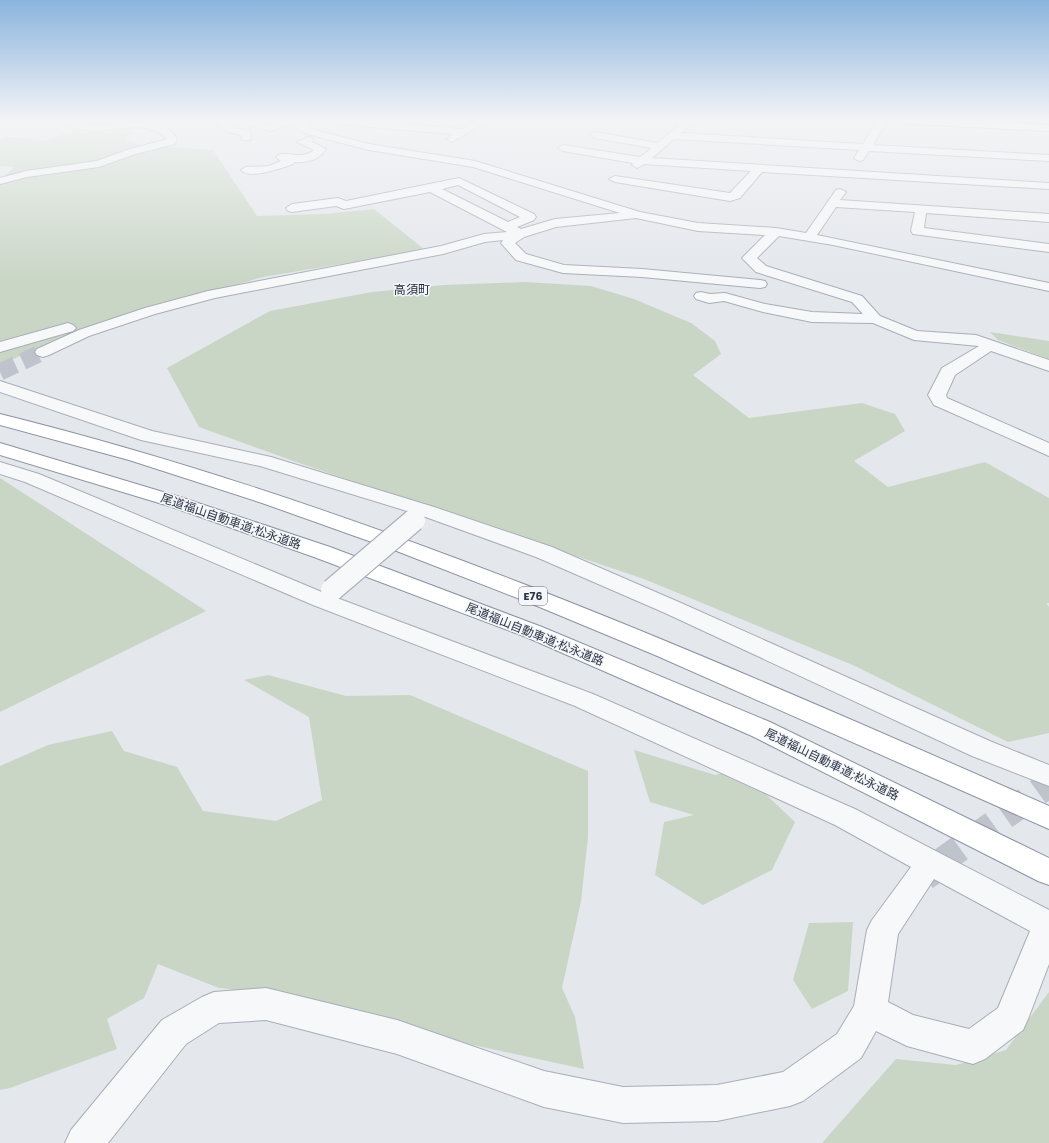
<svg xmlns="http://www.w3.org/2000/svg" width="1049" height="1143" viewBox="0 0 1049 1143" font-family="Poppins,'Noto Sans JP',sans-serif">
<style>
.green{fill:#c9d6c5}
.lines{fill:none;stroke-linecap:round;stroke-linejoin:round}
.minor-tunnel-far2{stroke:#bfc3cb;stroke-width:17;stroke-dasharray:17 8;stroke-linecap:butt}
.minor-tunnel-far1{stroke:#bfc3cb;stroke-width:27;stroke-dasharray:27 14;stroke-linecap:butt}
.minor-tunnel{stroke:#bfc3cb;stroke-width:34;stroke-dasharray:34 17;stroke-linecap:butt}
.minor-casing{stroke:#a9aeb7;stroke-width:2}
.highway-casing{stroke:#8b94a3;stroke-width:2}
.minor{fill:#f7f8fa;fill-rule:evenodd}
.highway{fill:#fff;fill-rule:evenodd}
.minor-bridge-casing{stroke:#a9aeb7;stroke-width:24;stroke-linecap:butt}
.minor-bridge{stroke:#f7f8fa;stroke-width:22}
.labels{text-anchor:middle;dominant-baseline:central;stroke-width:3;stroke-linejoin:round;paint-order:stroke}
.shield{fill:#f4f6f9;stroke:#676e7b;stroke-width:1}
.shield-label{font-size:11px;font-weight:bold;fill:#2b3445}
.far-quarter-label{font-size:12px;fill:#1d2536;stroke:#f4f6f9}
.street-label{font-size:12px;fill:#2b3445;stroke:#f4f6f9}
</style>
<rect width="100%" height="100%" fill="#e4e7ec"/>
<path class="green" d="M79,129L132,130L126,140L142,145L213,150L257,216L325,214L374,209L425,250L263,277L151,309L66,335L0,365V179L15,167L0,166V139L6,136L44,141Z
M525,282L591,286L634,299L691,323L715,341L721,354L693,375L749,418L862,403L895,414L905,431L854,461L888,487L985,462L1049,498V603H1046L1049,607V733L1008,742L855,666L644,579L296,462L199,427L167,368L270,311L372,292L444,285Z
M990,332L1049,341V359L998,340Z
M0,478L206,611L0,712Z
M268,675L346,696L410,695L588,771V837L581,901L562,988L575,1017L584,1069L459,1042L258,992L219,988L158,964L144,998L107,1019L117,1049L10,1088L0,1090V766L48,745L112,731L124,751L177,767L203,811L276,821L322,800L309,717L244,680Z
M634,750L715,775L739,769L795,822L772,870L703,905L655,875L664,822L694,815L650,802Z
M853,922L848,991L812,1009L793,980L809,923Z
M1049,992V1143H822L896,1059L956,1065L1006,1050Z"/>
<g class="lines">
<path class="minor-tunnel-far2" d="M0,372L43,352"/>
<path class="minor-tunnel-far1" d="M938,864L1049,784"/>
<path class="minor-tunnel" d="M923,874L939,863"/>
<g class="minor-casing">
<path id="minor" d="M58,120C71,120 82,125 95,125C123,126 156,110 177,138L175,144L135,154L99,167L27,177L0,184V178L26,171L97,161L127,150L167,139C142,115 108,137 75,128C69,126 62,125 58,120Z
M210,120H221L233,128L250,131L251,138L250,140H242L241,135L227,132Z
M247,120H260L258,122L270,125L285,120H298L315,130L369,144L475,161L640,212L698,223L776,228L806,233L836,190L840,189L846,192L840,200L1049,214V222L926,213L924,228L1049,244V252L913,234L911,231L915,212L836,207L817,235L1049,283V291L833,245L779,236L757,258L766,266L862,296L880,316L917,331L976,335L1049,360V371L991,351L955,375L946,395L947,398L1049,443V456L934,405L928,395L942,368L979,346L914,340L873,323L812,322L763,312L724,301L709,303L696,299L694,296L696,293L701,292L710,294L725,293L765,304L812,312L863,314L852,302L756,272L742,258L765,235L698,231L636,218L556,227L524,237L515,243L526,254L564,265L642,269L760,280L765,281L767,284L765,287L760,288L642,277L563,273L516,260L501,243L503,240L485,242L443,254L215,298L155,314L89,336L49,355L43,357L37,355L35,352L37,349L79,330L145,308L208,291L441,246L484,234L507,232L430,192L344,209L336,206L292,212L288,211L286,208L292,204L338,198L346,201L459,178L534,214L536,217L534,220L517,227L521,229L555,219L620,213L473,167L369,150L307,134L291,124L271,131L246,125L244,123ZM458,185L520,217L508,222L442,189Z
M319,120H358L462,129L478,120H490L452,142L447,139L453,134L324,123Z
M685,120H696L681,133L863,144L878,120H888L873,145L1049,155V161L869,151L863,160L859,161L854,158L859,150L674,139L652,158L1049,183V189L762,172L740,198L730,201L615,182L609,179L615,176L730,193L751,171L644,164L637,168L632,165L633,163L563,151L558,148L563,145L640,157L652,148L595,138L590,135L595,132L658,143Z
M308,137L312,138L313,140L312,142L326,149C319,160 307,163 294,162L293,164C282,168 249,180 241,170L246,167L269,166L281,161L276,157C284,148 299,162 314,150L297,142Z
M68,323L73,325L76,328L73,331L0,352V342Z
M0,381L152,431L271,457L434,507L552,547L681,603L992,742L1049,765V786L972,756L665,613L536,557L420,515L260,466L141,440L0,392Z
M0,462L39,474L329,595L593,694L855,809L1049,910V964L1028,1019L1023,1030L985,1059L973,1064L907,1046L876,1031L861,1058L803,1101L790,1106L717,1121L623,1123L544,1107L397,1054L266,1020L219,1023L186,1044L108,1143H65L71,1130L162,1020L202,997L214,992L266,988L397,1020L544,1071L623,1087L717,1085L783,1072L837,1034L854,1006L867,930L872,920L911,867L835,825L575,706L313,605L25,482L0,474ZM934,879L1030,931L998,1008L969,1029L913,1015L888,1002L898,934Z"/>
</g>
<g class="highway-casing">
<path id="highway" d="M888,120H950L1049,125V131L893,123Z
M0,414C363,504 707,656 1049,806V829L655,655L525,601L394,550L262,503L129,460L0,425Z
M0,443L183,498L330,547L542,627L770,722L1049,858V885L1038,881L752,736L526,637L314,557L169,506L0,455Z"/>
</g>
<use href="#minor" class="minor"/>
<use href="#highway" class="highway"/>
<g class="minor-bridge-casing">
<path id="minor-bridge" d="M332,590L414,520"/>
</g>
<use href="#minor-bridge" class="minor-bridge"/>
</g>
<linearGradient id="sky" x2="0" y2="1"><stop stop-color="#8bb4dd"/><stop offset="0.43" stop-color="#f3f4f6"/><stop offset="1" stop-color="#f3f4f6" stop-opacity="0"/></linearGradient>
<rect width="1049" height="280" fill="url(#sky)"/>
<g class="labels">
<rect class="shield" x="519" y="587" width="28" height="18" rx="3"/>
<g class="shield-label">
<text x="533" y="596">E76</text>
</g>
<g class="far-quarter-label">
<text x="412" y="289">高須町</text>
</g>
<g class="street-label">
<text transform="translate(231 521) rotate(19)">尾道福山自動車道;松永道路</text>
<text transform="translate(535 634) rotate(22)">尾道福山自動車道;松永道路</text>
<text transform="translate(832 764) rotate(26)">尾道福山自動車道;松永道路</text>
</g>
</g>
</svg>
